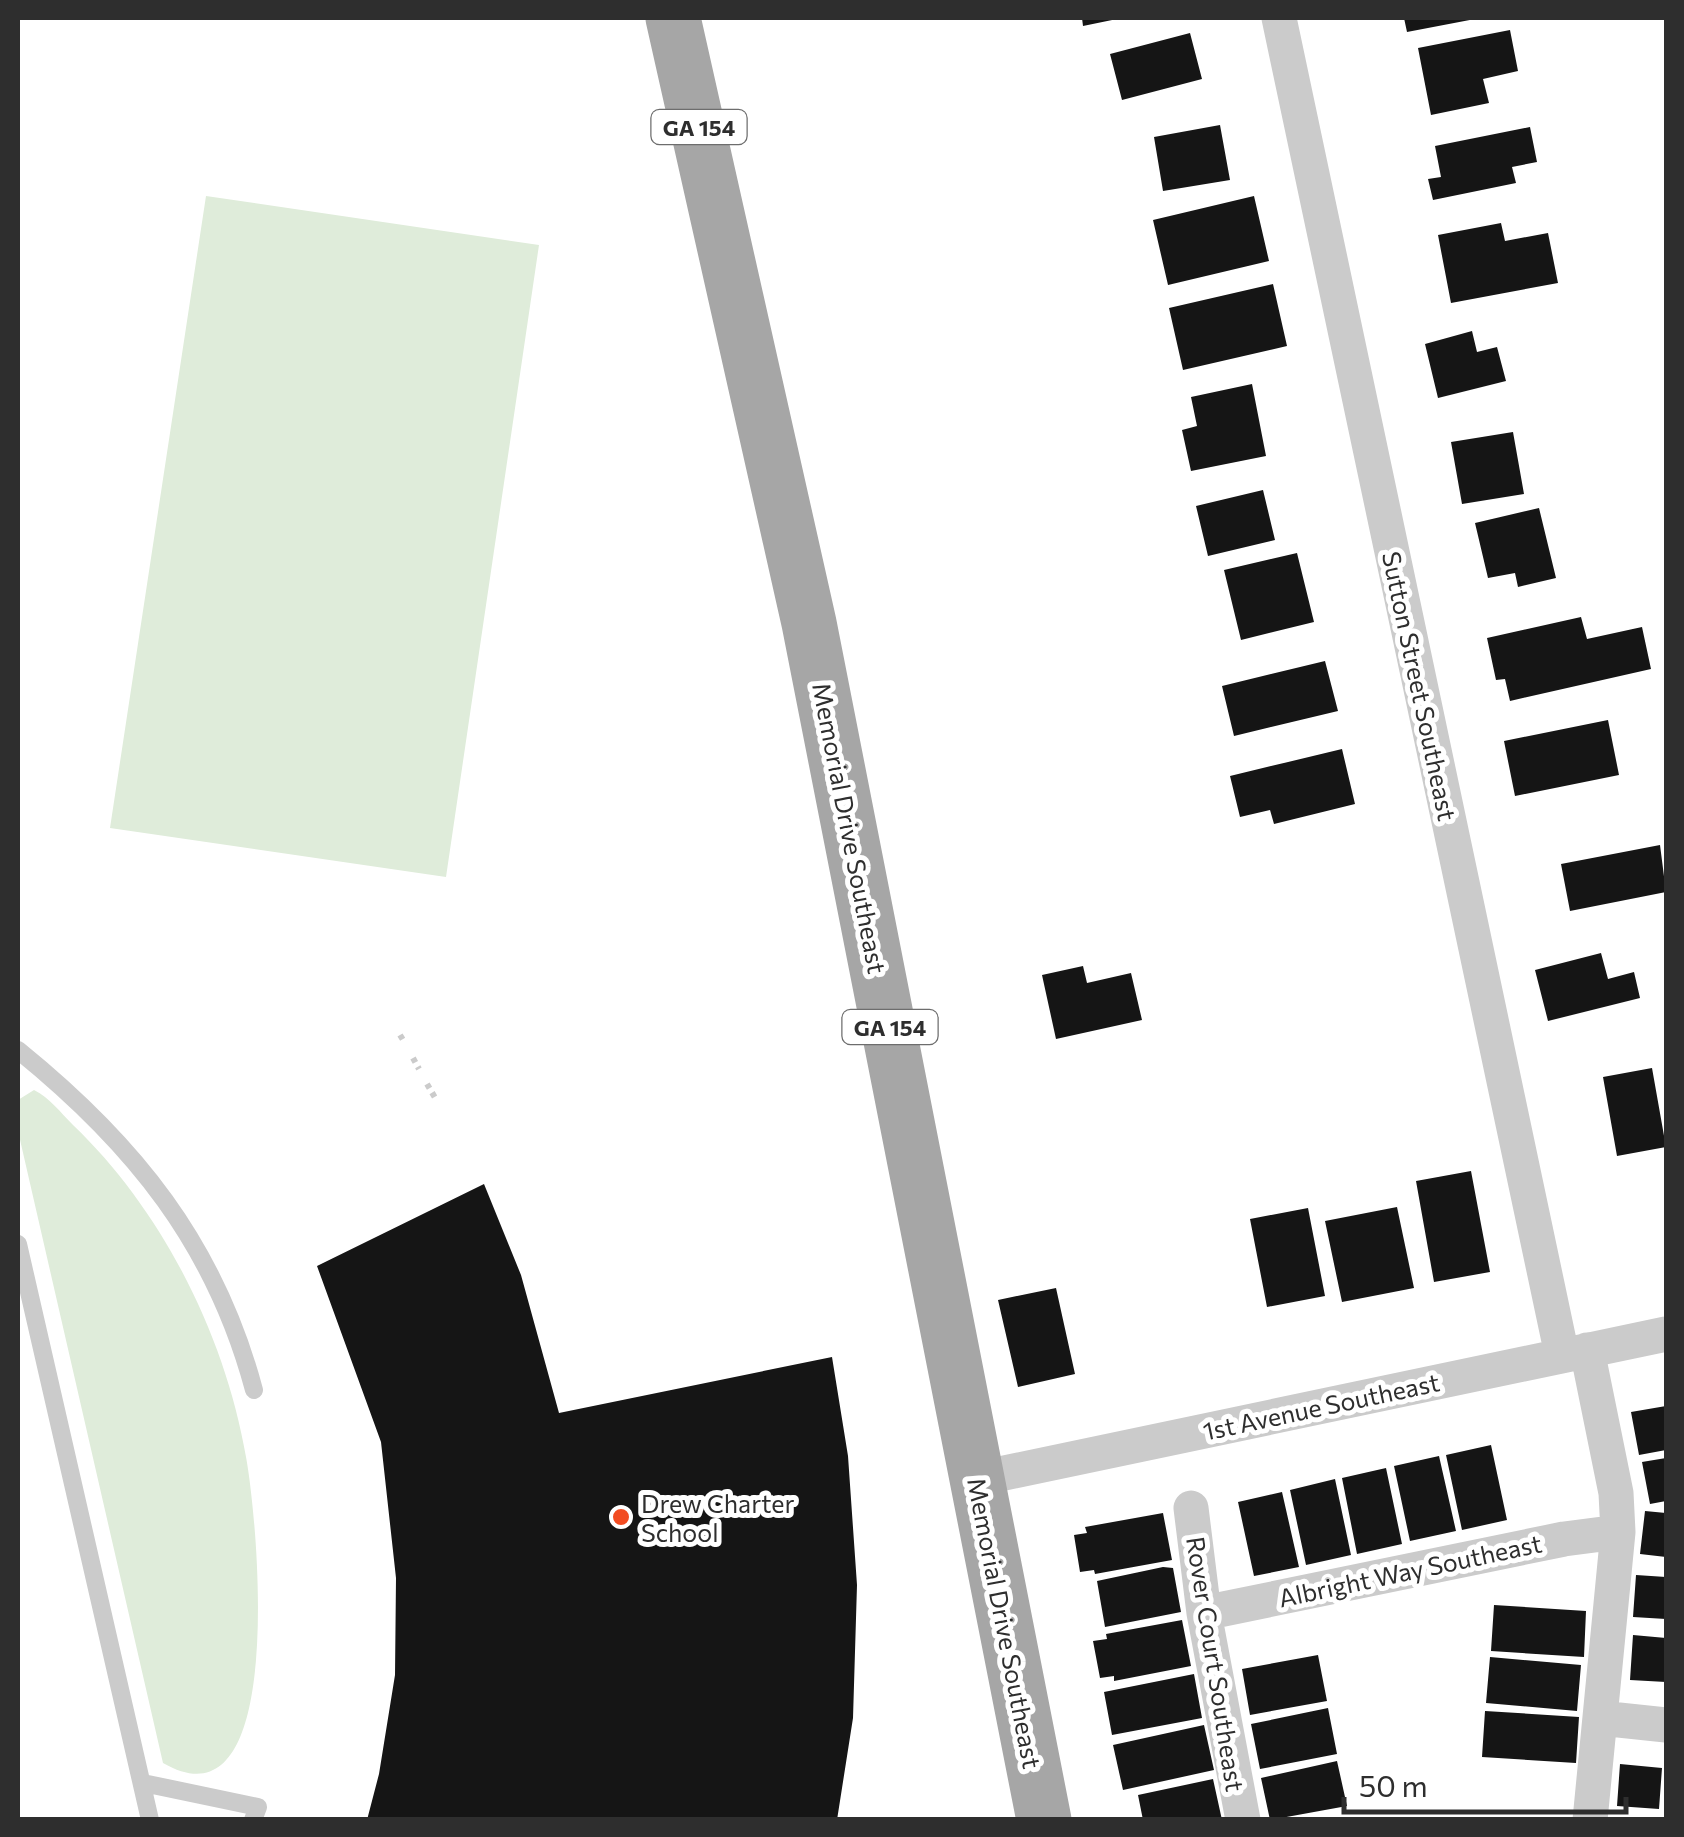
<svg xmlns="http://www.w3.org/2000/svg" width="1684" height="1837" viewBox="0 0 1684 1837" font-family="Commissioner,sans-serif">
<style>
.green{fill:#dfecda}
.building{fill:#151515}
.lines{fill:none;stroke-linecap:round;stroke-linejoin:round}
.path{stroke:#cbcbcb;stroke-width:6;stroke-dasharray:5 5;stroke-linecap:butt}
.lane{stroke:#cbcbcb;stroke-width:18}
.street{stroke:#cbcbcb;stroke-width:35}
.primary{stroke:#a6a6a6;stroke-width:55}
.poi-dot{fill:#f24c22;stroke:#fff;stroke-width:4}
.labels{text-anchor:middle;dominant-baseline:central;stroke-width:10;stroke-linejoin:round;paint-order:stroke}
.shield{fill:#fff;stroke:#6d6d6d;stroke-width:2.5}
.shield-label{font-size:22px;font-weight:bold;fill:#2e2e2e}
.street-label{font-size:25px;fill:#2e2e2e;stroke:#fff}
.poi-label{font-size:25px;fill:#2e2e2e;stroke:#fff;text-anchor:start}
</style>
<rect width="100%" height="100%" fill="#fff"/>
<path class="green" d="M206,196L539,245L446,877L110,828Z
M34,1090C50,1098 60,1112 73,1125C162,1210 225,1335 246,1457C256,1508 291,1837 163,1763L18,1131V1100Z"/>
<path class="building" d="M1082,18H1117V19L1083,26Z
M1404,18H1475V19L1407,32Z
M1510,30L1518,71L1483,79L1489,103L1431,115L1418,48Z
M1190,33L1202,79L1122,100L1110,54Z
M1220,125L1230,180L1163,191L1154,137Z
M1530,127L1537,162L1512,167L1516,183L1433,200L1428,179L1441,177L1435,146Z
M1254,196L1269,261L1168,285L1153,220Z
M1501,223L1505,241L1548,233L1558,283L1451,303L1438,235Z
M1273,284L1287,346L1183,370L1169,308Z
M1472,331L1477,352L1497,347L1506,381L1438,398L1425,344Z
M1252,384L1266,456L1191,471L1182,430L1197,426L1191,397Z
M1513,432L1524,494L1462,504L1451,442Z
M1263,490L1275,540L1208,556L1196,506Z
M1539,508L1556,578L1518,587L1515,573L1488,578L1475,523Z
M1297,553L1314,622L1241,640L1224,570Z
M1581,617L1587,639L1642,627L1651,669L1510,701L1505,679L1496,680L1487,638Z
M1325,661L1338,711L1234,736L1222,686Z
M1608,720L1619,775L1515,796L1504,741Z
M1342,749L1355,804L1274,824L1270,810L1240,817L1230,776Z
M1660,845L1666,892L1570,911L1561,864Z
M1601,953L1608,979L1634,972L1640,998L1548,1021L1535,970Z
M1083,966L1087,983L1131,973L1142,1020L1056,1039L1042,975Z
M1652,1068L1666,1147L1617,1156L1603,1077Z
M1471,1171L1490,1272L1434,1282L1416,1181Z
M484,1184L521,1275L559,1413L832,1357L848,1456L857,1585L853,1718L837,1820H367L379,1774L395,1675L396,1578L381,1442L317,1266Z
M1397,1207L1414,1288L1342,1302L1325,1221Z
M1308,1208L1325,1296L1267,1307L1250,1219Z
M1056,1288L1075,1374L1018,1387L998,1300Z
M1666,1406V1450L1639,1455L1631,1412Z
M1491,1445L1507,1520L1462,1530L1446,1455Z
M1439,1456L1456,1531L1410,1541L1394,1466Z
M1666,1458V1501L1650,1504L1642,1462Z
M1386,1468L1402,1544L1357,1554L1342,1478Z
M1335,1479L1351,1555L1306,1565L1290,1490Z
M1282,1492L1299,1567L1254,1576L1238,1502Z
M1645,1511L1666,1513V1557L1640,1554Z
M1163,1513L1172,1560L1095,1574L1094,1570L1080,1572L1074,1535L1087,1533L1085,1527Z
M1163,1567L1173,1568L1181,1612L1105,1627L1097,1581Z
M1636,1575L1666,1577V1619L1633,1617Z
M1494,1605L1586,1611L1584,1657L1491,1651Z
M1182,1620L1191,1666L1114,1681V1676L1100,1678L1093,1641L1107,1639L1106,1634Z
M1633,1635L1666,1638V1682L1630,1680Z
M1318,1655L1327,1701L1250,1715L1242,1669Z
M1490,1657L1581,1665L1577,1711L1486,1703Z
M1194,1674L1202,1718L1112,1735L1104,1692Z
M1328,1708L1337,1754L1260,1769L1251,1724Z
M1485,1711L1579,1717L1576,1763L1482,1757Z
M1204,1725L1214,1770L1123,1790L1113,1745Z
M1337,1761L1347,1806L1270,1820L1261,1778Z
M1620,1764L1662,1768L1659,1809L1617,1806Z
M1213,1779L1222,1820H1143L1138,1795Z"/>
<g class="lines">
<path class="path" d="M400,1035L405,1043
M413,1058L419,1069
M427,1084L437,1101"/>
<path class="lane" d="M18,1050C134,1144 215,1244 254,1390
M18,1244L150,1820
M143,1783L258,1807L253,1820"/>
<path class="street" d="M1279,18L1562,1355
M1587,1350L1616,1493L1618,1532L1590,1820
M976,1479L1666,1334
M1191,1508L1204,1613L1243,1820
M1204,1613L1564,1539L1618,1532
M1600,1718L1666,1725"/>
<path class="primary" d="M673,18L809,623L1044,1820"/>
</g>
<circle class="poi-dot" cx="621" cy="1517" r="10"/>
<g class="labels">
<g class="shield">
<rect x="651.5" y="110" width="95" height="34" rx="8"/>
<rect x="842.5" y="1010" width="95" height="34" rx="8"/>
</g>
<g class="shield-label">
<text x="699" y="127">GA 154</text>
<text x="890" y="1027">GA 154</text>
</g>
<g class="street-label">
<text transform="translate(1420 686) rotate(78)">Sutton Street Southeast</text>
<text transform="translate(850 828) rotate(79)">Memorial Drive Southeast</text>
<text transform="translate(1321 1406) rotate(-12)">1st Avenue Southeast</text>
<text transform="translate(1410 1570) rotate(-12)">Albright Way Southeast</text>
<text transform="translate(1005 1623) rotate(79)">Memorial Drive Southeast</text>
<text transform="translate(1216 1664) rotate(81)">Rover Court Southeast</text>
</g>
<g class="poi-label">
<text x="641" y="1503">Drew Charter<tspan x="641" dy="29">School</tspan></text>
</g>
</g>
<rect width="1684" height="1837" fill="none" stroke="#2e2e2e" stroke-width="40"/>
<path d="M1344 1797v15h282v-15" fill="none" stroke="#2e2e2e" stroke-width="5"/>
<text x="1359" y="1797" font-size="30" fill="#2e2e2e" stroke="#ffffff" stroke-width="8" paint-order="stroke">50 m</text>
</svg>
